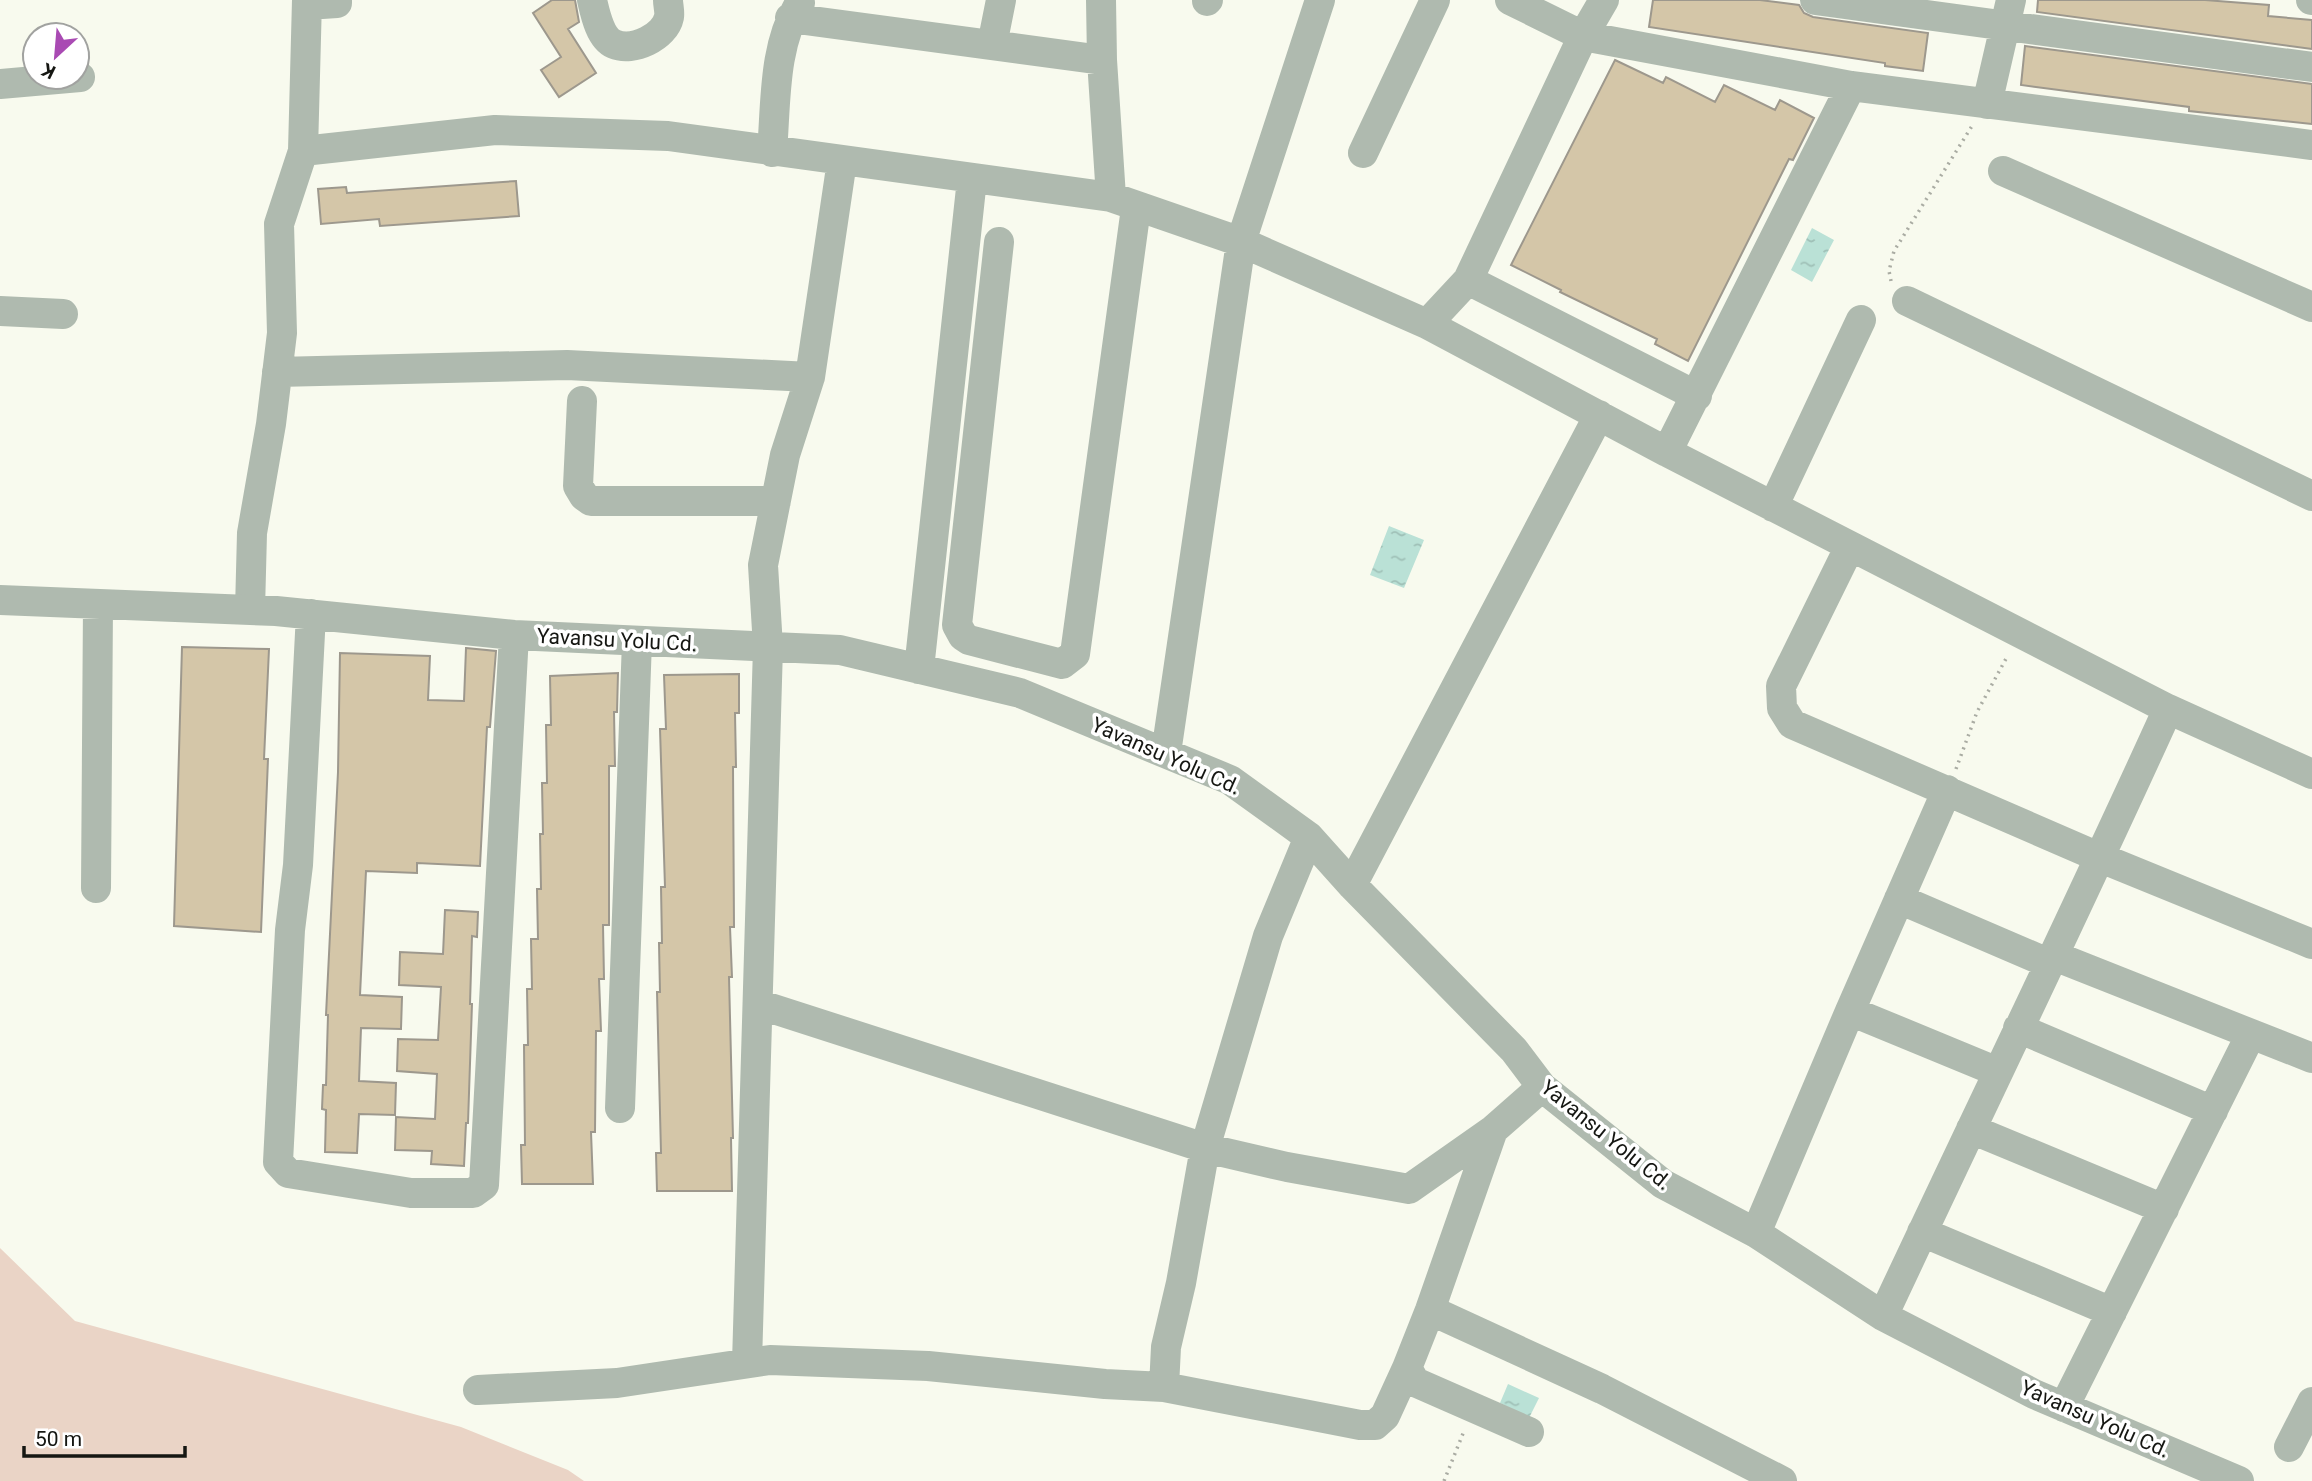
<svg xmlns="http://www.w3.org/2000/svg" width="2312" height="1481" viewBox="0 0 2312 1481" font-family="Roboto,sans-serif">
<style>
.green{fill:#ead4c6}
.water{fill:url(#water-ripples)}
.building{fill:#d4c6a8;stroke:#9d988d;stroke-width:2}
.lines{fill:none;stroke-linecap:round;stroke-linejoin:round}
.path{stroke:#aaaca3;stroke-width:3.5;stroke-dasharray:2 5;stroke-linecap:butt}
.minor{stroke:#afbaaf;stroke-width:30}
.labels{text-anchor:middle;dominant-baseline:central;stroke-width:7;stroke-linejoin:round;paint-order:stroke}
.street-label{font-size:21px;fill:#151612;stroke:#fff}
</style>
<defs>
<pattern id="water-ripples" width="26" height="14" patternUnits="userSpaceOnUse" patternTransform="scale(1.75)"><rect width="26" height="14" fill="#bae1d6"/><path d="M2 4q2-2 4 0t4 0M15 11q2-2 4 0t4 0" fill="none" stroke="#9fc0b7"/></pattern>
</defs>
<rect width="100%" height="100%" fill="#f8faee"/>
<path class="green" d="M0,1248L75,1321L461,1427L568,1470L584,1481H0Z"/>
<path class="water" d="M1812,228L1834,240L1812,282L1791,270Z
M1389,526L1424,540L1404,588L1370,575Z
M1508,1384L1539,1398L1529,1418L1500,1403Z"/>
<path class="building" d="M552,0H575L579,22L568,29L596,73L559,97L541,70L561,57L533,13Z
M1653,0H1760L1799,5L1804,13L1813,17L1928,33L1923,71L1885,66V63L1649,27Z
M2038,0H2205L2269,5L2268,16L2312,20V49L2037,12Z
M2025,46L2312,84V124L2189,111V107L2021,85Z
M1615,60L1663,83L1666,77L1715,102L1724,85L1775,110L1780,100L1814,118L1793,160L1789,159L1688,361L1655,344L1657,339L1560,292L1561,290L1511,265Z
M516,181L519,216L380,226L379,219L321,224L318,189L346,187L347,193Z
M182,647L269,649L264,759H268L261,932L174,926Z
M466,648L496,651L490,727H487L480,866L417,863V873L366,871L360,995L402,997L401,1029L361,1028L359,1081L396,1083L395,1115L359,1114L357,1153L325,1152L326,1110L322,1109L323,1085H326L328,1015H326L338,772L340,653L430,656L428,700L464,701Z
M618,673L617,712H614L615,766H609V925H603L604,979H599L601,1031H596L595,1132H591L593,1184H522L521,1145H525L524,1045H528L527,989H532L531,939H538L537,889H541L540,834H543L542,783H547L546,725H551L550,676Z
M739,674V713H735L736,767H733L734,927H730L732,977H729L733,1138H731L732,1191H657L656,1153H661L657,992H660L659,943H662L661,887H665L660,729H666L664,675Z
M445,910L478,912L477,937L472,936L470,1004H472L468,1123H466L464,1166L431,1164L432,1151L395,1150L396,1117L435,1119L437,1074L397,1071L398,1039L438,1040L441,987L399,985L400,952L443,954Z"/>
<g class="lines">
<path class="path" d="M1891,281L1889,271L1894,251L1972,126
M1956,769L1977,712L2008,655
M1444,1481L1464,1431"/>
<path class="minor" d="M592,0C595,13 600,38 614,44C633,52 665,37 669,17C670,12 668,5 668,0
M1101,0L1102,60L1111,197
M1510,0L1583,36L1851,86L2312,145
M1815,0L2312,67
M2311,0H2312
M1207,1L1208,0
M307,5L337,3V0
M790,18L1102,60
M992,45L1001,0
M0,84L80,77
M1987,104L2011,0
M303,151L495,130L668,136L1111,197L1241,242L1427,324L1667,452L1851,86
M772,152C776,104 773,45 800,3
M1363,153L1435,0
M2003,171L2312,307
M999,242L957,625L963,636L969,640L1062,664L1075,654L1136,208
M1468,280L1697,396
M1907,301L2312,496
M0,311L63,314
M1427,324L1468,280L1583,36L1604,0
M277,372L567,365L810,377
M582,401L578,486L584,496L591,501H776
M1667,452L2168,709L2312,774
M1773,507L1861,320
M1850,546L1781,686L1782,708L1792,724L2101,858L2312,944
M0,600L276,611L514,635L840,650L1020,693L1230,780L1309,837L1352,885L1514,1050L1542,1087L1663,1184L1756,1233L1883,1316L2034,1394L2239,1481
M250,610L252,533L271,424L282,333L279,224L303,151L307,0
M311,614L298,865L290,930L278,1162L288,1173L411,1193H473L484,1185L514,635
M919,669L972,179
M1166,753L1241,242L1320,0
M1352,885L1599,415
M96,888L98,604
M1899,899L2048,963
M2052,955L2312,1058
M758,1004L1205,1148L1287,1167L1409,1189L1493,1130L1542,1087
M1850,1011L1998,1072
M2018,1028L2213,1111
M620,1108L637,641
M1971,1129L2164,1209
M1922,1232L2112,1312
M1756,1233L1850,1011L1947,790
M1430,1310L1602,1389L1782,1481
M1883,1316C1978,1113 2076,912 2168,709
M747,1363L768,647L763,565L785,455L810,377L842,161
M1407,1368L1415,1382L1529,1432
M1164,1387L1166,1347L1181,1283L1205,1148L1268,936L1309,837
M478,1390L617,1383L770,1360L928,1366L1105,1384L1164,1387L1360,1425H1375L1385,1416L1407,1368L1430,1310L1493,1130
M2064,1407L2251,1034
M2289,1447L2312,1402"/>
</g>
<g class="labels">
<g class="street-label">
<text transform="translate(617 640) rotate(3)">Yavansu Yolu Cd.</text>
<text transform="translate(1166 756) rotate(24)">Yavansu Yolu Cd.</text>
<text transform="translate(1606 1135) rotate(39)">Yavansu Yolu Cd.</text>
<text transform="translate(2095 1419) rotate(24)">Yavansu Yolu Cd.</text>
</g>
</g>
<g transform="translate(56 56) rotate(206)"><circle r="33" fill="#ffffff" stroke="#a1a2a0" stroke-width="2"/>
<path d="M0-5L12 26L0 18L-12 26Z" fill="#a94ab3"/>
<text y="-10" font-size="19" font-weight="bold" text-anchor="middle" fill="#151612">K</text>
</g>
<path d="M24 1446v10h161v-10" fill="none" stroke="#151612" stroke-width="3.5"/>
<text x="35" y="1446" font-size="21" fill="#151612" stroke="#ffffff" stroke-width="5" paint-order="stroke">50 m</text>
</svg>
